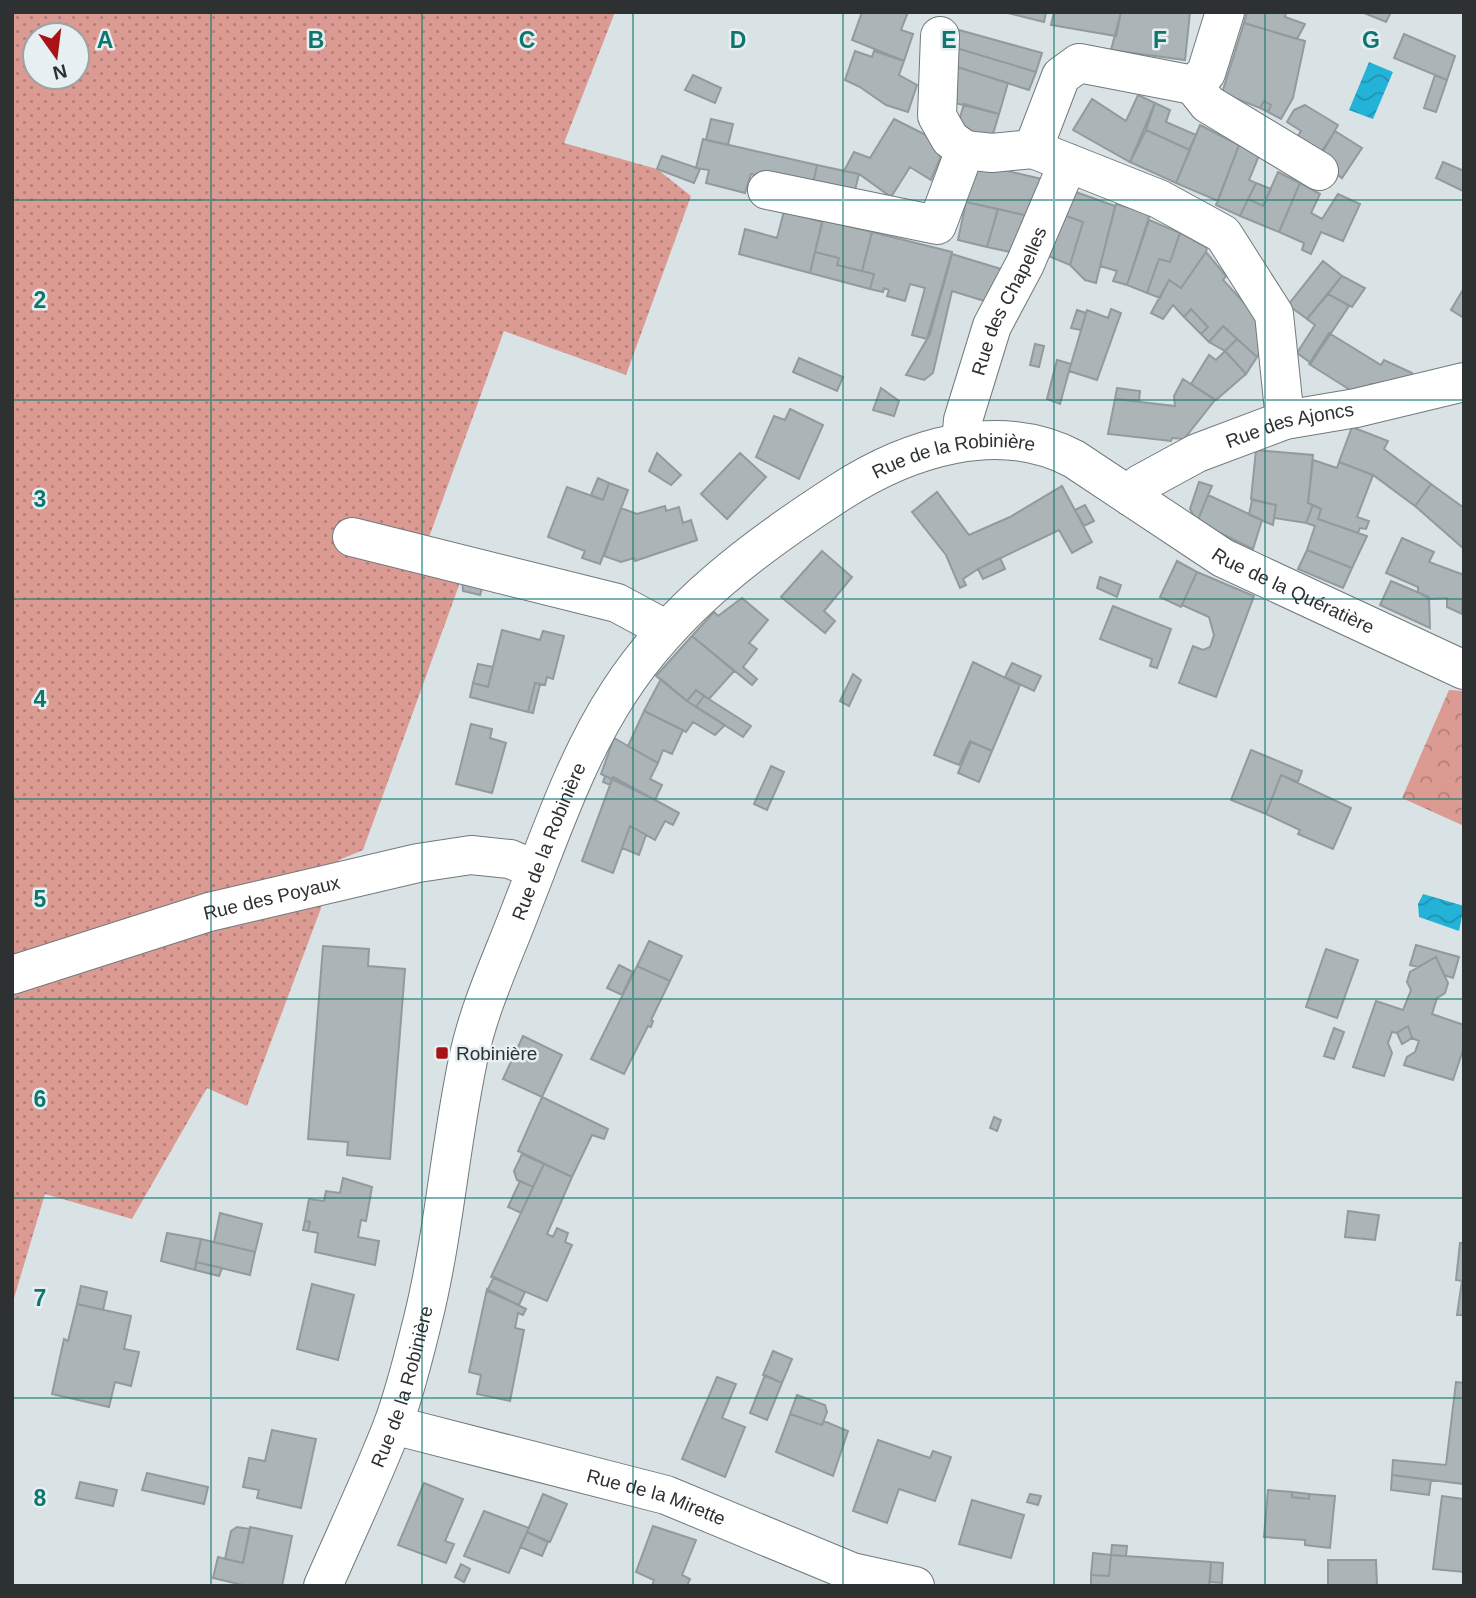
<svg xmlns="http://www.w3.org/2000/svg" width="1476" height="1598" viewBox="0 0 1476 1598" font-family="Helvetica,sans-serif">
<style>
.grass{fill:url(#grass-dots);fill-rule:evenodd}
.park{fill:url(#park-crowns)}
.water{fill:url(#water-waves)}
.building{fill:#abb4b7;stroke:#919a9d;stroke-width:2}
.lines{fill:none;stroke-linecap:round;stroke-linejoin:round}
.minor-casing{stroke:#71797c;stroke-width:40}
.minor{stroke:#fff;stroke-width:38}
.grid{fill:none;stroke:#0f766e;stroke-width:2;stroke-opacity:0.55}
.poi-dot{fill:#a81416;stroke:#e6eff2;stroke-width:2.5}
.labels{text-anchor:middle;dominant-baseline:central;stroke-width:5;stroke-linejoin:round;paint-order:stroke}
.street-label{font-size:19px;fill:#2d3132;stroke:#e6eff2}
.poi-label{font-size:19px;fill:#2d3132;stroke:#e6eff2;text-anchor:start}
.grid-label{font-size:23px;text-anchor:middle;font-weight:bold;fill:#0f766e;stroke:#e6eff2;stroke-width:5;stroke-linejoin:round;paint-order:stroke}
</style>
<defs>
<pattern id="grass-dots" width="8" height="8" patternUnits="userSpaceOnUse" patternTransform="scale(1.75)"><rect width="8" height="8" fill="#db9b93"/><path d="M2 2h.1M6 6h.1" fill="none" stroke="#b27f79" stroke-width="1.8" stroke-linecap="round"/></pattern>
<pattern id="park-crowns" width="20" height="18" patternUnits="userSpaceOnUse" patternTransform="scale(1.75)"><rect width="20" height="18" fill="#db9b93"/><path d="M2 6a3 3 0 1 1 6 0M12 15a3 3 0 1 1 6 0" fill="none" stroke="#b27f79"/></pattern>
<pattern id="water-waves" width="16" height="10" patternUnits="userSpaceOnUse" patternTransform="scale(1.75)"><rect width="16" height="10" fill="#24b3d8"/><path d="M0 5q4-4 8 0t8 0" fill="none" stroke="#2092b0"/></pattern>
</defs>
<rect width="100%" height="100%" fill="#d9e2e5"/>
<path class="grass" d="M12,12H615L564,143L657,169L691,196L626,375L504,331L420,562L462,577L363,850L339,860L247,1106L207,1088L132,1219L45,1194L12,1305ZM35,35H77V77H35Z"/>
<path class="park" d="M1449,690L1464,691V826L1402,798Z"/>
<path class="water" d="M1369,62L1393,72L1373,119L1349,110Z
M1423,894L1464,906L1459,931L1419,917L1418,904Z"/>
<path class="building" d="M862,12H908L901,30L913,34L904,61L852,40Z
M1004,12H1046L1044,22Z
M1054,12H1121L1116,36L1051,25Z
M1121,12H1190L1185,60L1111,50Z
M1247,12H1286L1285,17L1305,24L1297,39L1244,23Z
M1362,12H1391L1386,22Z
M1244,23L1305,41L1293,98L1281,119L1268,112L1271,105L1264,101L1260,108L1222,93Z
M959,30L1042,53L1036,72L953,47Z
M1404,34L1455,56L1447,80L1394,58Z
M953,47L1036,72L1029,90L948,64Z
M855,51L872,57L874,51L904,61L899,75L917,85L908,112L886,105L860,87L845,80Z
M951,65L1008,83L999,114L947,101Z
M693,75L721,88L715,103L685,90Z
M1435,75L1447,80L1436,112L1424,108Z
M1138,95L1155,103L1130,162L1073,130L1092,99L1126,121Z
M1264,101L1271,105L1268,112L1260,108Z
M1155,103L1170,110L1166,122L1196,135L1189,150L1146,130Z
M964,104L999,114L990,144L955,134Z
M1305,105L1338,125L1321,155L1296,139L1301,131L1287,122L1294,110Z
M711,119L733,124L728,145L706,140Z
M894,119L946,145L931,180L910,167L891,197L859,174L844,171L854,152L870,158Z
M1200,125L1239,145L1218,201L1176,183Z
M1146,130L1190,150L1176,183L1130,162Z
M1335,131L1362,148L1342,178L1316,160Z
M703,139L817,165L812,188L751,174L745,193L706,183L709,170L696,168Z
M1239,145L1260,153L1249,180L1256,183L1240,216L1216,205Z
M662,156L700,169L694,183L657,169Z
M1443,162L1464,171L1463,191L1436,178Z
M817,165L859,174L853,198L812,188Z
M986,166L1042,179L1033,217L966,202L975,170Z
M1278,172L1300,183L1279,232L1240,216L1248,199L1263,206Z
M1256,183L1271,189L1263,206L1248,199Z
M1300,183L1320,194L1311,213L1322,219L1338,194L1360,204L1343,241L1321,232L1311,254L1302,250L1304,243L1279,232Z
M1073,191L1115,206L1096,283L1085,280L1070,265L1083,222L1064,215Z
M966,202L998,209L987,247L958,240Z
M1116,204L1150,214L1127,285L1113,281L1117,271L1100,266Z
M998,209L1033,217L1015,253L987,247Z
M784,211L822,222L810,273L739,254L745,229L777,238Z
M1061,214L1083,222L1070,265L1048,256Z
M823,220L872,232L862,271L837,265L839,258L815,252Z
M1149,220L1180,233L1170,262L1159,259L1147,293L1127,285Z
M872,232L952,252L927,339L912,335L925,288L910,284L905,301L887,296L889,290L884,288L883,292L870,289L874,274L862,271Z
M1180,233L1207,248L1206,252L1181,288L1169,280L1160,298L1147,293L1159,259L1170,262Z
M815,252L839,258L837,265L874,274L870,289L810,273Z
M1206,252L1226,276L1223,280L1261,321L1267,343L1257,357L1223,326L1209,342L1201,334L1208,327L1191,309L1184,317L1173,305L1163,319L1151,313L1169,280L1181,288Z
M952,254L1001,269L991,303L952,291L933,373L924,380L906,375L930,334Z
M1323,261L1342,276L1307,319L1288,305Z
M1342,276L1365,288L1352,307L1328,294Z
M1464,288V318L1451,310Z
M1328,294L1349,306L1311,363L1297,353L1315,325L1307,319Z
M1111,309L1121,313L1097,380L1069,371L1087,310L1108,318Z
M1191,309L1208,327L1201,334L1184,317Z
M1077,310L1086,313L1081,330L1071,328Z
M1223,326L1237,339L1225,351L1209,342Z
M1329,333L1381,365L1384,360L1412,373V377L1386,385L1370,384L1367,390L1355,393L1309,364Z
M1237,339L1257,357L1246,374L1225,351Z
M1035,344L1044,346L1039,367L1030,365Z
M1225,351L1246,374L1216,400L1191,384L1209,355L1216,360Z
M799,358L843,377L837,391L793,372Z
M1057,360L1071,364L1060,404L1047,399Z
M1183,379L1215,400L1184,439L1172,438L1171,441L1108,434L1115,399L1175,406L1174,396Z
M881,388L899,401L894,416L873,410Z
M1117,388L1140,391L1139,401L1115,399Z
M790,409L823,425L799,479L756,457L774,416L785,420Z
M1352,427L1388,441L1384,449L1431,484L1415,506L1373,475L1339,462Z
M1256,450L1313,455L1308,503L1313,505L1306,523L1274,518L1276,505L1251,499Z
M657,453L681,475L671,485L649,471Z
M740,453L766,477L727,519L701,494Z
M1313,460L1337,468L1339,462L1373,475L1357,517L1369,521L1366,529L1360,528L1358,533L1318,519L1321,509L1308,503Z
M598,478L609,483L603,500L591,495Z
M1199,482L1212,486L1197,522L1190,509Z
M609,483L628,490L600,564L582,558L585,551L548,537L567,487L603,500Z
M1431,484L1464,508V549L1415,506Z
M1062,486L1092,542L1072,553L1059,530L978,569L963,579L966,585L960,588L946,555L912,512L937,492L969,535L1010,517Z
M1208,495L1262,520L1253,549L1197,522Z
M1252,500L1276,505L1273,525L1249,515Z
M1085,505L1094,521L1084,526L1075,510Z
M1313,505L1321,509L1318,519L1367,536L1352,568L1307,550L1315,526L1306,523Z
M665,506L666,511L679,507L683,523L691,520L697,540L635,561L634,558L621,562L604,556L621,508L637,514Z
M1402,538L1434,552L1429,562L1464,575L1462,614L1447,607V598L1429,599L1418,592V587L1386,573Z
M1307,550L1352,568L1343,588L1298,569Z
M822,551L852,577L824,611L835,621L825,633L781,597Z
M1000,558L1005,569L983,579L978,569Z
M1177,561L1197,572L1181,607L1160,597Z
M1197,572L1254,596L1216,697L1179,683L1193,646L1203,650L1210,647L1214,635L1209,617L1182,605Z
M462,577L485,579L480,595L463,591Z
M1100,577L1121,585L1117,597L1097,588Z
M1391,581L1429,597L1430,628L1380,605Z
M742,598L768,620L749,643L757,649L743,667L757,679L752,685L692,636L714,612L718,616Z
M1113,606L1171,629L1157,668L1150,666L1152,659L1100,639Z
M502,630L540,640L543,631L564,636L553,679L547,677L545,685L535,683L528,712L470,697L473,683L488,687Z
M692,636L734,671L709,699L696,690L687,701L656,676Z
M973,662L1020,685L992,751L970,741L959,765L934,755Z
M1012,663L1041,676L1034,691L1005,677Z
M478,664L493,667L488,687L473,683Z
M853,674L861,680L849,706L840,701Z
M661,679L687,701L725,725L715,735L693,722L686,732L644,711Z
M535,683L540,684L533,713L528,712Z
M696,690L704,696L696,707L687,701Z
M704,696L751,726L743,737L696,707Z
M644,711L683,730L672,754L663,750L658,763L628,746Z
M471,724L492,729L490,738L506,743L492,793L456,784Z
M614,738L658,763L650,779L662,785L655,800L601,774Z
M971,742L992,751L979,782L958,773Z
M1251,750L1302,771L1298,782L1281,775L1266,814L1231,800Z
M771,766L784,772L767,810L754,804Z
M1281,775L1351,808L1333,849L1298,834L1300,830L1266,814Z
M605,776L612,779L610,785L603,782Z
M613,777L679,813L673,825L665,821L655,840L630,826L613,873L582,861Z
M630,826L646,835L639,855L622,848Z
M649,941L682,956L670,981L637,966Z
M1416,945L1459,957L1453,978L1444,975L1436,957L1418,967L1410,965Z
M323,946L369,949L368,966L405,969L390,1159L347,1155L348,1142L308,1139Z
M1326,949L1358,960L1337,1018L1306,1007Z
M1436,957L1448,983L1445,993L1437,998L1432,1014L1464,1025V1047L1453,1080L1404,1065L1407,1057L1415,1052L1419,1041L1412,1038L1408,1026L1397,1033L1392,1032L1388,1043L1392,1053L1384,1076L1353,1067L1376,1001L1403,1010L1411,990L1407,982L1410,972Z
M619,965L633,972L622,995L607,988Z
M637,966L670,981L651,1020L653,1021L651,1027L648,1026L624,1074L591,1059Z
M1408,1026L1412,1038L1402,1044L1397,1033Z
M1334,1028L1344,1032L1334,1059L1324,1056Z
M523,1036L562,1055L542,1097L503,1079Z
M542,1097L608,1129L604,1139L592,1135L572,1177L518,1151Z
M994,1117L1001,1120L997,1131L990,1128Z
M522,1154L544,1164L533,1187L517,1180L514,1171Z
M544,1164L572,1177L547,1234L553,1237L557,1228L568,1233L565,1242L572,1245L547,1301L491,1277Z
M343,1178L372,1187L366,1221L361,1220L358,1237L379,1241L375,1265L315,1252L318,1233L308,1231L310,1222L305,1221L309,1199L324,1201L326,1191L340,1193Z
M520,1181L533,1187L521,1213L508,1207Z
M1348,1211L1379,1215L1375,1240L1345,1237Z
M220,1213L262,1224L255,1252L214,1242Z
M305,1221L310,1222L308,1231L303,1230Z
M167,1233L201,1239L195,1270L161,1261Z
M1464,1238V1315H1457L1462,1281L1456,1280L1460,1243H1463Z
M201,1239L255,1252L250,1275L196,1262Z
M196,1262L222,1268L219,1276L195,1270Z
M494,1277L525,1292L519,1305L487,1291Z
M312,1284L354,1295L338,1360L297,1349Z
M81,1286L107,1292L103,1310L77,1304Z
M487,1289L526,1309L523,1315L518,1313L515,1328L524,1330L510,1401L477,1394L481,1375L469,1372Z
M77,1304L131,1316L124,1349L139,1352L131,1386L115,1382L109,1407L52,1394L64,1339L68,1341Z
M773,1351L792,1359L782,1383L763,1375Z
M765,1375L782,1383L767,1420L750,1413Z
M717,1377L736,1384L722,1418L745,1427L725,1477L682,1459Z
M1456,1382L1464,1383V1484L1392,1475L1393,1460L1446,1465Z
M797,1395L825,1405L827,1412L822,1425L790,1414Z
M790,1414L822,1425L824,1421L848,1431L833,1476L776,1452Z
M272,1430L316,1439L301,1508L257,1498L259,1490L243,1487L249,1458L265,1461Z
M878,1440L930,1458L933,1451L951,1457L935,1501L899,1489L887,1523L853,1511Z
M147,1473L208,1487L204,1504L142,1490Z
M1392,1475L1431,1480L1429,1495L1391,1490Z
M80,1482L117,1490L113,1506L76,1498Z
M424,1483L463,1499L445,1541L454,1544L446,1563L398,1545Z
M1268,1490L1292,1492V1497L1309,1499V1494L1335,1496L1330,1548L1305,1545V1540L1264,1537Z
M1292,1492L1309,1494V1499L1292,1497Z
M543,1494L567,1504L550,1542L527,1532Z
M1030,1494L1041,1496L1038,1505L1027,1502Z
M1442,1496L1464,1499V1572L1433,1569Z
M972,1500L1024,1515L1011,1558L959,1544Z
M484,1511L529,1528L509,1573L464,1556Z
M653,1526L696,1540L682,1575L690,1579L687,1586H652L654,1580L636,1572Z
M237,1527L250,1529L243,1563L225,1559L231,1531Z
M250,1527L292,1536L282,1586H247L213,1578L218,1557L243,1563Z
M527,1532L548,1542L542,1556L520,1547Z
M1112,1545L1127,1546L1126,1556L1111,1555Z
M1093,1553L1111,1555L1109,1576L1091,1575Z
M1111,1555L1211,1562L1209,1586H1091V1575L1109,1576Z
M1328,1560H1376L1377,1586H1328Z
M1211,1562L1223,1563L1222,1583L1210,1582Z
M461,1564L470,1569L464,1582L455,1577Z"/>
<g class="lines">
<g class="minor-casing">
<g id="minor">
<path d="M1225,12L1206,73L1193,85L1079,63L1061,76L1033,149L1159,199L1223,234L1274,314L1285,420"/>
<path d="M940,36L937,116L950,139L965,150"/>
<path d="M1193,85L1208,104L1319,171"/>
<path d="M767,190L937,225L965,150L992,153L1033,149"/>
<path id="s1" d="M961,442L963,420L992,326L1025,264L1068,163"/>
<path id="s2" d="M1131,497L1140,484L1197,453L1285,420L1356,408L1464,382"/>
<path d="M352,537L617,603L667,630"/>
<path id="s3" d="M12,975L209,912L418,863L471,855L510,859L536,870"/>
<path id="s4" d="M393,1425L666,1495L852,1572L915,1586"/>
<path id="s5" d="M323,1586C346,1533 371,1481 392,1427C405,1393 414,1355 423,1319C444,1234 450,1145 468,1060C479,1006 504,955 523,904C551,833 577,756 619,692C674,607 756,546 840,492C908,448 999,419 1074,459L1223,558L1464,670"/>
</g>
</g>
<use href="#minor" class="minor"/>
</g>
<path class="grid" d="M211,12V1586M422,12V1586M633,12V1586M843,12V1586M1054,12V1586M1265,12V1586M12,200H1464M12,400H1464M12,599H1464M12,799H1464M12,999H1464M12,1198H1464M12,1398H1464"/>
<rect class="poi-dot" x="435" y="1046" width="14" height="14" rx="3.5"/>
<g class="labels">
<g class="street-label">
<text stroke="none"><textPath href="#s1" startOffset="150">Rue des Chapelles</textPath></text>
<text stroke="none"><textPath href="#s2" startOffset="178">Rue des Ajoncs</textPath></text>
<text stroke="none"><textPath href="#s5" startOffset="1370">Rue de la Robinière</textPath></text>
<text stroke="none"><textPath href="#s5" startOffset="1752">Rue de la Quératière</textPath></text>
<text stroke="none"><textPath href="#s5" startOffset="782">Rue de la Robinière</textPath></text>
<text stroke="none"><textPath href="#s3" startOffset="271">Rue des Poyaux</textPath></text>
<text stroke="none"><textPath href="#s5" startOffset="215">Rue de la Robinière</textPath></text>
<text stroke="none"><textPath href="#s4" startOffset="273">Rue de la Mirette</textPath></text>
</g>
<g class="poi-label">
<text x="456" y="1053">Robinière</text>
</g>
</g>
<g class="grid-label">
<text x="105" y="48">A</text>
<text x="316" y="48">B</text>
<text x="527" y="48">C</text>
<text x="738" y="48">D</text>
<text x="949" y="48">E</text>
<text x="1160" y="48">F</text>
<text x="1371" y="48">G</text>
<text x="40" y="308">2</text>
<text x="40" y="507">3</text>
<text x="40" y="707">4</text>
<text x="40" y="907">5</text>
<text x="40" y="1107">6</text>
<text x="40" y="1306">7</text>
<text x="40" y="1506">8</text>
</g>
<rect width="1476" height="1598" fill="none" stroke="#2d3132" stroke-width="28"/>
<g transform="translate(56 56) rotate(166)"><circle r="33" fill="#e6eff2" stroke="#9ca3a5" stroke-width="2"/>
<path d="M0-5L12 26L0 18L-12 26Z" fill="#a81416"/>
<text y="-10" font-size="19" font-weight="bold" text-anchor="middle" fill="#2d3132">N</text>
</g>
</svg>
